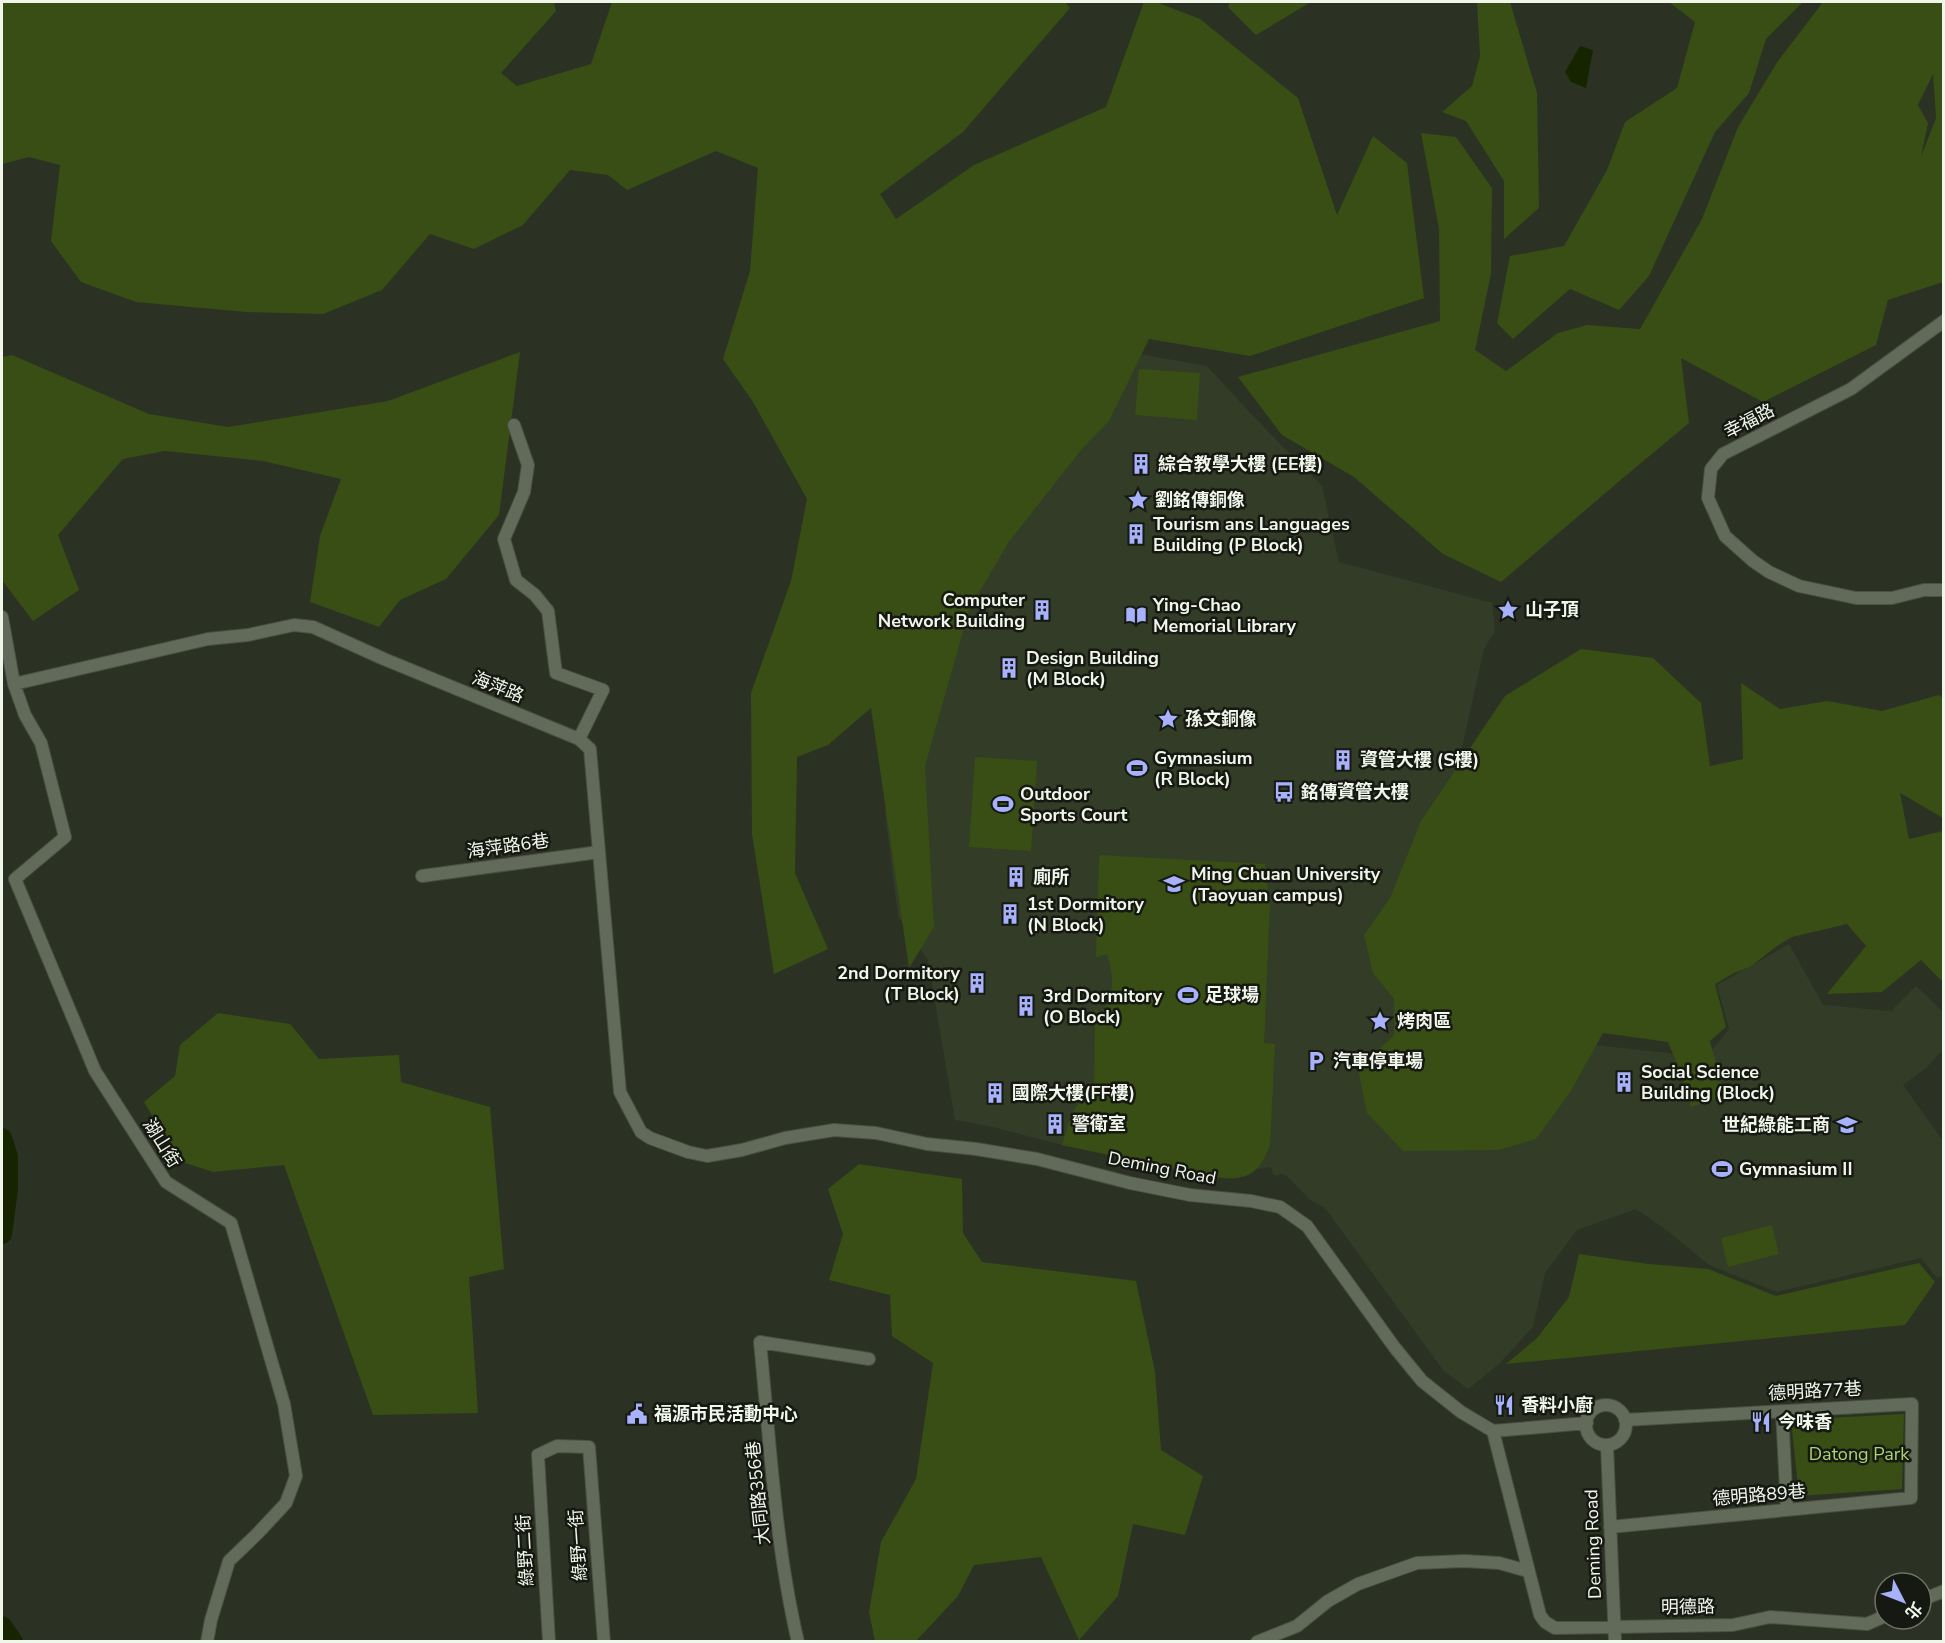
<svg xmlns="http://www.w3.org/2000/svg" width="1945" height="1643" viewBox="0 0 1945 1643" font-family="'Nunito Sans','Noto Sans TC',sans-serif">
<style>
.built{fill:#333c26}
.green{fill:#384e14;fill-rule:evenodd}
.water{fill:#162500}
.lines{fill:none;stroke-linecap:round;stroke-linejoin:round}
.river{stroke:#162500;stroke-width:20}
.street-casing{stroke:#494f41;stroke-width:14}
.street{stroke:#626b59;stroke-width:12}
.labels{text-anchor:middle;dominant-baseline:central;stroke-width:5;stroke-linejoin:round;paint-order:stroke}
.street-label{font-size:18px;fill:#f1f6eb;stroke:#161912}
.poi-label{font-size:18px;font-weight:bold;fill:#f1f6eb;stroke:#161912;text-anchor:start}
.park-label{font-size:18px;fill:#aad66a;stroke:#161912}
</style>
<rect width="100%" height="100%" fill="#2b3223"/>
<path class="built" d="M1122,351L1207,366L1254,417L1322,486L1339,562L1492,603L1495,631L1484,649L1459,761L1451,854L1528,1038L1669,1053L1711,1068L1722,1077L1704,1060L1729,1029L1717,985L1789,944L1823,1005L1891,1011L1916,986L1943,1012V1050L1926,1068L1903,1085L1943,1141V1275L1937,1278L1921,1258L1777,1292L1709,1265L1665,1229L1636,1209L1577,1230L1545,1273L1533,1327L1499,1364L1468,1389L1443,1370L1325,1208L1310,1200L1287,1176L1282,1174L1276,1176L1273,1174L1272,1169L1269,1167L1257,1169L1246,1176L1233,1179L1203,1175L1062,1145L989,1126L955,1120L928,960L898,916L885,813L926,585Z"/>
<path class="green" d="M2,2H554L556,11L501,73L517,86L591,64L612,2H1065L1070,8L963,132L880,194L896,219L974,165L1106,107L1144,2H1156L1200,19L1298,98L1337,215L1373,136L1407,163L1424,298L1250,356L1149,339L1109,421L1082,449L1008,543L969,610L925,766L934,927L909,968L871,708L828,745L797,757L795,873L828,949L774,974L752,834L751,693L791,581L807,499L753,402L723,359L750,271L758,168L716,151L627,190L608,175L570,170L523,225L474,249L430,234L382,290L323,314L246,312L136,302L81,282L51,241L60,165L29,157L2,164Z
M1230,2H1311L1256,35L1228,7Z
M1472,2H1510L1537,93L1539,208L1504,239V181L1466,121L1442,112L1472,86L1480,56L1477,3Z
M1669,2H1803L1766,39L1749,93L1715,132L1649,276L1619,310L1570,289L1513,339L1497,323L1510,256L1564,246L1607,170L1625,122L1677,88L1695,22Z
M1823,2H1943V282L1888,300L1876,345L1763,402L1681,358L1689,423L1623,478L1501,582L1443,554L1354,477L1282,435L1238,377L1440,321L1439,229L1421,133L1456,137L1492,188L1491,274L1475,350L1506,371L1558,333L1587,325L1640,329L1702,219L1738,127L1778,61ZM1933,74L1936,118L1921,157L1928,123L1918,105Z
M520,352L499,515L446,579L400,600L379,627L310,602L320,536L341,479L263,461L165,451L123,459L58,535L79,590L33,621L2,580V357L12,355L149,414L228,427L388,401Z
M1139,369L1200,373L1197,420L1135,415Z
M1581,649L1653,658L1701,703L1710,766L1743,759L1741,683L1780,709L1827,701L1882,711L1939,695L1943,698V818L1900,793L1909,839L1943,831V982L1921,960L1882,992L1827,994L1866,946L1847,924L1792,937L1777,946L1750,967L1734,973L1715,984L1726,1027L1710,1041L1725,1096L1691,1107L1680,1071L1668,1042L1603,1033L1571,1091L1536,1139L1499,1150L1403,1151L1367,1113L1358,1069L1394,1035V999L1373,973L1364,935L1390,898L1421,821L1505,696Z
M975,757L1037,761L1031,851L969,847Z
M1099,855L1265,864L1270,906L1264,1043L1275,1044L1270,1145C1265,1158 1259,1172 1245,1176C1222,1183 1185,1171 1162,1166C1128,1159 1095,1152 1062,1145L1071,1114L1081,1100L1094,1099L1095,1009L1102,1013C1115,990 1114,978 1107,954L1096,957Z
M218,1013L290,1024L319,1059L399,1055L401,1082L490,1107L504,1269L469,1277L478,1413L373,1415L284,1165L213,1172L179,1161L144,1102L175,1076L180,1045Z
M859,1164L962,1179L963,1233L982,1262L1136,1281L1155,1372L1161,1450L1203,1476L1185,1535L1133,1524L1118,1596L1079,1640L1041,1557L974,1565L958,1596L917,1640L875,1641L869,1612L881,1542L916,1479L933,1363L892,1336L890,1295L829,1280L843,1234L828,1189Z
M1772,1225L1779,1254L1728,1267L1721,1238Z
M1579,1254L1649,1264L1708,1269L1776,1296L1919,1263L1935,1282L1905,1325L1506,1364L1537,1338L1569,1297Z
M1904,1414L1902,1489L1799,1496L1791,1420Z"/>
<path class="water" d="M1580,46L1593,50L1586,88L1571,82L1565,72Z"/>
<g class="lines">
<path class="river" d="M2,1138L8,1157V1189L2,1234
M2,1626L13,1642"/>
<g class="street-casing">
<path id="street" d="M1944,321L1851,389L1723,454L1711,469L1708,498L1725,536L1753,561L1769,572L1799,586L1856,598H1892L1924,590H1944
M514,425L528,465L524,492L504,539L516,580L535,595L548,611L556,673L603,690L579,739
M2,617L14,684L25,715L41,743L65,837L15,879L95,1071L166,1182L231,1223L284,1404L296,1476L286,1503L258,1533L229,1561L211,1620L207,1642
M14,684L208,639L248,635L294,625L313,627L384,659L579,739L590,749L620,1092L641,1132L650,1138L688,1152L707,1156L742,1150L785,1138L834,1130L876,1133L927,1144L976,1149L1037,1159L1130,1183L1190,1195L1251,1201L1280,1207L1307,1226L1395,1348L1422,1381L1461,1412L1493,1431L1587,1423
M422,876L599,852
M1586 1425a20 20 0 1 1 40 0a20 20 0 1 1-40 0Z
M1782,1411L1787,1510
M1493,1431L1540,1615L1545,1622L1555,1628L1733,1625L1770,1617L1867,1624L1885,1616
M1607,1445L1615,1642
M1610,1527L1911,1498L1912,1404L1625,1420
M1921,1600L1944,1591
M549,1642L538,1455L557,1446L589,1447L604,1642
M798,1642C775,1544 770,1442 760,1342L869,1359
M1257,1642L1297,1626L1328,1601L1358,1584L1417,1563L1464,1561L1499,1563L1528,1571"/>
</g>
<use href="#street" class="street"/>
</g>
<defs>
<g id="building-bare" transform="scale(1.62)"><path d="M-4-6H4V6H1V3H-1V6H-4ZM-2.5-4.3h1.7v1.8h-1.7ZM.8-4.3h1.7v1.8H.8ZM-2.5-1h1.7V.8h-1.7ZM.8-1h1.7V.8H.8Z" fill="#a7b1fc" stroke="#161912" stroke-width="2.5" paint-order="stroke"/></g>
<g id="sight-bare" transform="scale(1.62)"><path d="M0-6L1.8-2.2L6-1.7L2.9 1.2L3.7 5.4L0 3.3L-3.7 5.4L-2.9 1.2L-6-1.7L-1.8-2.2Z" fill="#a7b1fc" stroke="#161912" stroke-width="2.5" paint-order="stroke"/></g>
<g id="library-bare" transform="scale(1.62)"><path d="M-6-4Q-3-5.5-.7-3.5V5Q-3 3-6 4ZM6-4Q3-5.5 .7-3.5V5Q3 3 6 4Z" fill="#a7b1fc" stroke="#161912" stroke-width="2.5" paint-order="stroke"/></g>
<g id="stadium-bare" transform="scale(1.62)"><path d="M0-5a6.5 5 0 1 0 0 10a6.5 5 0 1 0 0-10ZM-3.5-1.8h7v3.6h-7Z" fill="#a7b1fc" stroke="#161912" stroke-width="2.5" paint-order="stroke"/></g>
<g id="bus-bare" transform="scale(1.62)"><path d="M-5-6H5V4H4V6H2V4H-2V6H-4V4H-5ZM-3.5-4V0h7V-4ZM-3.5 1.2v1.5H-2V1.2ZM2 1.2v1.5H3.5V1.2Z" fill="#a7b1fc" stroke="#161912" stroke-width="2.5" paint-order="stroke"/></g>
<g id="university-bare" transform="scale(1.62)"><path d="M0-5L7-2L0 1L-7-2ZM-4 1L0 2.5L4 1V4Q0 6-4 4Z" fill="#a7b1fc" stroke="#161912" stroke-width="2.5" paint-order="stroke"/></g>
<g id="parking-bare" transform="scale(1.62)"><path d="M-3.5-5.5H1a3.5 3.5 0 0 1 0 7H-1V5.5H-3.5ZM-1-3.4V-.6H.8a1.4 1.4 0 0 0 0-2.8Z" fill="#a7b1fc" stroke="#161912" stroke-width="2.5" paint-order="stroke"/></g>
<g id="school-bare" transform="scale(1.62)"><path d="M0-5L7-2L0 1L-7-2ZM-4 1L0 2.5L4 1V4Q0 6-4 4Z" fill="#a7b1fc" stroke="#161912" stroke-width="2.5" paint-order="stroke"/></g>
<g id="restaurant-bare" transform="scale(1.62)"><path d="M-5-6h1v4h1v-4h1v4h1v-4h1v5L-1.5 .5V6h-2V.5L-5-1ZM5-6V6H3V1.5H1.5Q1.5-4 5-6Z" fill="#a7b1fc" stroke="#161912" stroke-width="2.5" paint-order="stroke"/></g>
<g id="civic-bare" transform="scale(1.62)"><path d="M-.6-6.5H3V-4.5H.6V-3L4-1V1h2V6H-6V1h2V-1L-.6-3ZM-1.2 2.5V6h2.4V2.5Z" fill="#a7b1fc" stroke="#161912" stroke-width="2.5" paint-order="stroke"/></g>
</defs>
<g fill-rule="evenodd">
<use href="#building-bare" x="1141" y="464"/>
<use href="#sight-bare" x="1138" y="500"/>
<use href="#building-bare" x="1136" y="534"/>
<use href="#building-bare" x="1042" y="610"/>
<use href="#sight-bare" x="1508" y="610"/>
<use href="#library-bare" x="1136" y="615"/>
<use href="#building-bare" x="1009" y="668"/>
<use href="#sight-bare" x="1168" y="719"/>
<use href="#building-bare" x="1343" y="760"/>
<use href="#stadium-bare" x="1137" y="768"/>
<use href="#bus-bare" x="1284" y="792"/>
<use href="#stadium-bare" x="1003" y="804"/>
<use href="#building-bare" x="1016" y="877"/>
<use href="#university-bare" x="1174" y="884"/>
<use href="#building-bare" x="1010" y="914"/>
<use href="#building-bare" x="977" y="983"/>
<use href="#stadium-bare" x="1188" y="995"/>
<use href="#building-bare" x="1026" y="1006"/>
<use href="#sight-bare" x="1380" y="1021"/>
<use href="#parking-bare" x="1316" y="1061"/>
<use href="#building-bare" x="1624" y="1082"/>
<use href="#building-bare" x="995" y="1093"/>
<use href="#building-bare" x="1055" y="1124"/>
<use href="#school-bare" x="1847" y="1125"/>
<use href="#stadium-bare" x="1722" y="1169"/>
<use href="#restaurant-bare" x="1504" y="1405"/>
<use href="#civic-bare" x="637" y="1414"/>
<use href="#restaurant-bare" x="1761" y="1422"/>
</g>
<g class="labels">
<g class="street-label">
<text transform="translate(1749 421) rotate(-27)">幸福路</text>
<text transform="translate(498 687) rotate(22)">海萍路</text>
<text transform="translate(508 846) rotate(-8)">海萍路6巷</text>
<text transform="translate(162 1143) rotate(58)">湖山街</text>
<text transform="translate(1162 1168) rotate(11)">Deming Road</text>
<text transform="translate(1815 1391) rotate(-3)">德明路77巷</text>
<text transform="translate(758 1493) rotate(-96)">大同路356巷</text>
<text transform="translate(1759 1495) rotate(-5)">德明路89巷</text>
<text transform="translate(1593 1544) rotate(-92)">Deming Road</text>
<text transform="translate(578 1545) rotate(-94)">綠野一街</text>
<text transform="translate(525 1550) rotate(-93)">綠野二街</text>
<text transform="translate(1688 1607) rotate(-1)">明德路</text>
</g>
<g class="poi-label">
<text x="1158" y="464">綜合教學大樓 (EE樓)</text>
<text x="1155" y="500">劉銘傳銅像</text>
<text x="1153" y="524">Tourism ans Languages<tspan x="1153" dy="21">Building (P Block)</tspan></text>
<text x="1025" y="600" text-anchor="end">Computer<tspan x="1025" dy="21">Network Building</tspan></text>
<text x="1153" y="605">Ying-Chao<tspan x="1153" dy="21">Memorial Library</tspan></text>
<text x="1525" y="610">山子頂</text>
<text x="1026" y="658">Design Building<tspan x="1026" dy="21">(M Block)</tspan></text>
<text x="1185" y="719">孫文銅像</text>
<text x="1154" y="758">Gymnasium<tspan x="1154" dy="21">(R Block)</tspan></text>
<text x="1360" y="760">資管大樓 (S樓)</text>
<text x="1301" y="792">銘傳資管大樓</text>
<text x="1020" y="794">Outdoor<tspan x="1020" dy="21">Sports Court</tspan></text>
<text x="1191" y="874">Ming Chuan University<tspan x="1191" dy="21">(Taoyuan campus)</tspan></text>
<text x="1033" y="877">廁所</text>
<text x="1027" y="904">1st Dormitory<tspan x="1027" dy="21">(N Block)</tspan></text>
<text x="960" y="973" text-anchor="end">2nd Dormitory<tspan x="960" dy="21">(T Block)</tspan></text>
<text x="1205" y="995">足球場</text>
<text x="1043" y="996">3rd Dormitory<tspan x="1043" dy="21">(O Block)</tspan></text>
<text x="1397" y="1021">烤肉區</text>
<text x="1333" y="1061">汽車停車場</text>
<text x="1641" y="1072">Social Science<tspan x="1641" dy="21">Building (Block)</tspan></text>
<text x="1012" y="1093">國際大樓(FF樓)</text>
<text x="1072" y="1124">警衛室</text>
<text x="1830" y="1125" text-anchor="end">世紀綠能工商</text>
<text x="1739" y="1169">Gymnasium II</text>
<text x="1521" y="1405">香料小廚</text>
<text x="654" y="1414">福源市民活動中心</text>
<text x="1778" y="1422">今味香</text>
</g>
<g class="park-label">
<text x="1859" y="1454">Datong Park</text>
</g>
</g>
<rect width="1945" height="1643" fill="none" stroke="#f1f6eb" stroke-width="6"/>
<g transform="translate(1903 1601) rotate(132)"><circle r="28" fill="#161912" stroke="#6e7169" stroke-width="1.5"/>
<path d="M0-4.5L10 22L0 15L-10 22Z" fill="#a7b1fc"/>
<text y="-9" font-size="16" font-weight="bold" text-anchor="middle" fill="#f1f6eb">北</text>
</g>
</svg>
